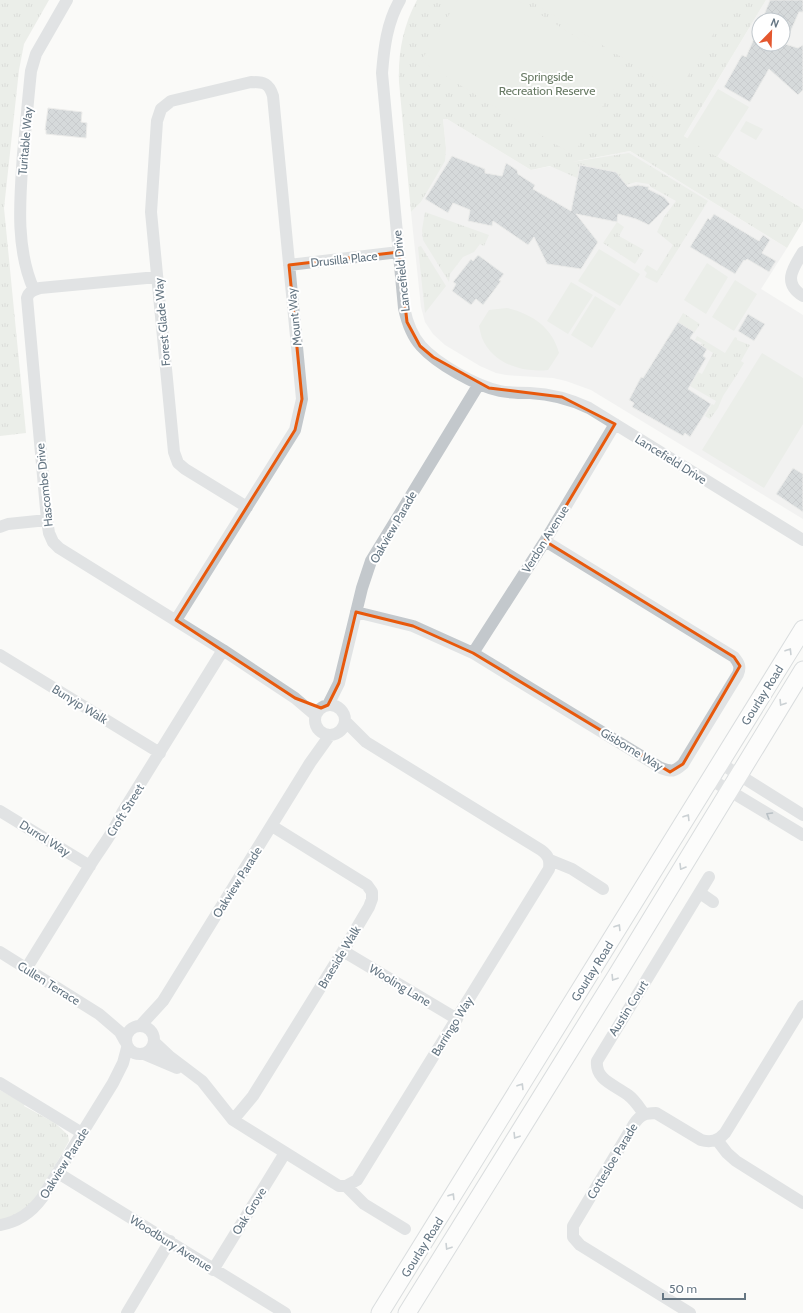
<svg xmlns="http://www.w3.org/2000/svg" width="803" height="1313" viewBox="0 0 803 1313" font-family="Cabin,sans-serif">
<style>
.built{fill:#e8e9e9;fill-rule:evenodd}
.grass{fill:url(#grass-tufts)}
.pitch{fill:#dadfd7}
.building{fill:url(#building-cross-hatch);stroke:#dcdcda}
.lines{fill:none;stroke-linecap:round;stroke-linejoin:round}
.secondary-casing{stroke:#b3babf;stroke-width:19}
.street{stroke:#c3c8cc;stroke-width:12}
.secondary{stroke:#fff;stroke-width:17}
.oneway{stroke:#939fa8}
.oneway2{stroke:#6a7a87}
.marked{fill:none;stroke:#e8590c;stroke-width:3;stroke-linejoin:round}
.labels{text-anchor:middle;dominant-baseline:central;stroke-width:4;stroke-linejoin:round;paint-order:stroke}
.park-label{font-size:12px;fill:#687a64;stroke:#fff}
.street-label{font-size:12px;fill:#657683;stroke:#fff}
</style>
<defs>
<pattern id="grass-tufts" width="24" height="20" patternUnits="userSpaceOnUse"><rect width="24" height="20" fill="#dadfd7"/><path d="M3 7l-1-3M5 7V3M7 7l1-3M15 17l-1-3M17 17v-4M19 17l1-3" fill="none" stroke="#b4b9b4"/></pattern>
<pattern id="building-cross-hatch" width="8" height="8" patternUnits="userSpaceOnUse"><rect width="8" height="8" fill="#aab3b9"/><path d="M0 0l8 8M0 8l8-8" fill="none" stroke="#8e969c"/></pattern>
</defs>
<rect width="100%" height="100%" fill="#fafaf8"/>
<path class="built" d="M766,0H803V209L684,136ZM759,20H783V44H759Z
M443,119H447L531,170L630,151L787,248L761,289L803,315V519L591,390L566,381L553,378L506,375L496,373L480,366L445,345L433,334L425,322L421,307L411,212L421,202L446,148Z"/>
<path class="grass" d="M0,0H49L24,44L19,70L4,208L26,433L0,436Z
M417,0H766L684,136L803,209V221L787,248L630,151L572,162L629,153L708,201L657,283L645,277L647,273L644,270L647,265L657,271L673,245L657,232L664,217L676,201L651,187L649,184L636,182L626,185L615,172L580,165L577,178L550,166L531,170L447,119H443L446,148L445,161L421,202L411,212L399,82C398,53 403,26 417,0Z
M425,212L489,235L484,246L480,244L474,252L463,257L450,274L449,282L423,240L422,230Z
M617,222L624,227L619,236L644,250L635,264L603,243Z
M421,246L446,286L425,313L418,247Z
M683,313L700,324L694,333L678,322Z
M697,336L725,353L735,337L737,338V340L750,345L741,361L744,363L738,373L723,396L718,408L710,419L705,416L712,404L714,405L716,401L690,386L698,372L702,374L713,353L701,345L702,343L695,340Z
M0,1090L25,1104L24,1106L55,1123L68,1135L69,1141L35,1201L25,1210L0,1221Z"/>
<path class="pitch" d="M458,0H517L626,68L573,155L421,61Z
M529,0H734L678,92Z
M718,89L749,107L717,157L687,139Z
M746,121L763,129L756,140L740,131Z
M599,249L640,274L620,306L578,281Z
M707,263L728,277L706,314L684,300Z
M735,280L757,294L734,331L712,317Z
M571,282L593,295L568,334L547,321Z
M595,296L616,309L592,348L571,335Z
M507,308C532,314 552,327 559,353L548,370C523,373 493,364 482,338C481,335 480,330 479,326L489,310Z
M762,353L803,378V424L764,488L702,450Z"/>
<path class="building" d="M770,0H803V12H799L785,44L798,48L803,45V90L798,95L769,69L750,102L724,87L742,55L746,57L759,27V44H783V20H762Z
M48,108L82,112L81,122L87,123L86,138L46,134V130H45Z
M452,156L485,169V173L502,176L506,163L517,170L518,174L535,185L533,189L571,211L580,165L616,172L628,187L638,185L649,187L648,189L664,197L670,204L649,225L636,219L618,214L617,222L576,214L598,242L581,269L547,264L534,237L528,245L493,221L492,226L468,221L470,210L453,203L448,213L425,199Z
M714,214L759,241L763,235L770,240L762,253L776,261L769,272L747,259L745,261L744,260L735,274L690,247L708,218L710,220Z
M478,255L504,274L499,280L501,281L483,305L476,299L471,305L452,291L456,284L453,282L471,259L473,261Z
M748,314L765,324L754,341L738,331Z
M678,322L694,332L690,338L707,349L703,356L706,358L688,389L711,404L690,437L685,433L683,436L632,407L634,403L629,400L641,377L643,378Z
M793,468L803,474V512L776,494Z"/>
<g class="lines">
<g class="secondary-casing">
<path id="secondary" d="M380,1313L803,629
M407,1313L618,973L803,670"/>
</g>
<path class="street" d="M400,0C387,22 384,48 382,73L404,308C407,322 411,335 421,346C437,364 476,386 500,391C510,393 520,393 530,393C551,394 570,399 589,408L803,540
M803,252C793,268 782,283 803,296
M289,265L399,252
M157,277L40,288C34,290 29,291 27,298L47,520L49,533L53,542L59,548L223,650L295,698L315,715
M34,290C15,248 20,198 23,154C26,126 28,99 31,71L36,54L67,0
M0,527L8,524L47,520
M356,612L413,626L473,653L661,768C672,772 674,772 683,764L738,674C741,667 739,663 734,657L545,541
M176,620L295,430L302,399L273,96C269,83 264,82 251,82L171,101L161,109L157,121L151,212L174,452L178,463L185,469L247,507
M473,653L545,541L615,424
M0,655L160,753
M328,705L339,683L362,588L371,561L479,384
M315 720a15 15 0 1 1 30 0a15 15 0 1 1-30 0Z
M720,763L803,815
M710,779L803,835
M0,811L90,866
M550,860L572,869L603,889
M700,893L713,902
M343,951L457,1019
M0,952L99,1014L120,1032L125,1041
M26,969C47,935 68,901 89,867C100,849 114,832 122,813L223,650
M126 1040a14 14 0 1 1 28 0a14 14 0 1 1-28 0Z
M140,1026L163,1001L310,763L330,735
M154,1042L169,1056L202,1081L233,1120L339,1186H346L357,1180L549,869C550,860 549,856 541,850L366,742L345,721
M144,1054L177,1068
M0,1083L82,1133
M644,1114C639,1107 635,1100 628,1095C615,1085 595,1080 597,1061L709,877
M233,1120L253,1096L343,951L369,907L372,899V892L367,885L272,826
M717,1140L727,1153L736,1161L803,1203
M58,1173L285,1313
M346,1186L364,1204L405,1229
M0,1225C18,1222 31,1213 42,1198L113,1083L123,1063L127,1048
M213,1270L285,1153
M127,1313L170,1241
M690,1313L580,1245L573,1237V1226L634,1124C640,1115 645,1113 656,1113L701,1140C711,1143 718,1141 725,1133L803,1006"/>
<use href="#secondary" class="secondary"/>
</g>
<defs><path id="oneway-chevron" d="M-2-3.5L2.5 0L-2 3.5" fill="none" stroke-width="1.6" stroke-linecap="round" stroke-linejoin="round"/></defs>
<g class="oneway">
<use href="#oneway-chevron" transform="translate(789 651) rotate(-58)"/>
<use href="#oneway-chevron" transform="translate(782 703) rotate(122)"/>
<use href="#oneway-chevron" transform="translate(687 817) rotate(-58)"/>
<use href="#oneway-chevron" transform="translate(682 867) rotate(121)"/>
<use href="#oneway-chevron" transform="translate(618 927) rotate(-58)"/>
<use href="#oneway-chevron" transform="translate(614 978) rotate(122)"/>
<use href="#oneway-chevron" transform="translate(521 1086) rotate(-58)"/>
<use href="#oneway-chevron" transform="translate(516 1136) rotate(122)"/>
<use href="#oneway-chevron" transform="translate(452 1196) rotate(-58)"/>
<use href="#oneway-chevron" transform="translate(448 1247) rotate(122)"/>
</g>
<use class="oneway2" href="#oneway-chevron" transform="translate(769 815) rotate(-149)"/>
<path d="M0 0H803V1313H0ZM399,252L407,322L420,346L433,357L489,388L562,397L615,424L545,541L734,657L740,666L683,764L670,772L473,653L413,626L356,612L339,683L328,705L321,708L295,698L176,620L295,430L302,399L289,265Z" fill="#fafaf8" fill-opacity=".55" fill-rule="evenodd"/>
<path class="marked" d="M399,252L407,322L420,346L433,357L489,388L562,397L615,424L545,541L734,657L740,666L683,764L670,772L473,653L413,626L356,612L339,683L328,705L321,708L295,698L176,620L295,430L302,399L289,265Z"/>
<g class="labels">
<g class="park-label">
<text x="547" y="76">Springside<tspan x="547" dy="14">Recreation Reserve</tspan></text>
</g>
<g class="street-label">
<text transform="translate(25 141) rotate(-85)">Turitable Way</text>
<text transform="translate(344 259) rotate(-6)">Drusilla Place</text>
<text transform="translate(401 271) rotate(-96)">Lancefield Drive</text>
<text transform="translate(294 317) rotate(-96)">Mount Way</text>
<text transform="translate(162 322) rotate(-95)">Forest Glade Way</text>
<text transform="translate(671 459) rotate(32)">Lancefield Drive</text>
<text transform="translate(44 485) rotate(-96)">Hascombe Drive</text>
<text transform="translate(393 527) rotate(-60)">Oakview Parade</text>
<text transform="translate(545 539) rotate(-58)">Verdon Avenue</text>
<text transform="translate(762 695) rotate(-58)">Gourlay Road</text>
<text transform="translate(80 704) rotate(32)">Bunyip Walk</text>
<text transform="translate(632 749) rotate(31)">Gisborne Way</text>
<text transform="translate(125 810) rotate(-58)">Croft Street</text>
<text transform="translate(45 838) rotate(32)">Durrol Way</text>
<text transform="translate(237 882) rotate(-58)">Oakview Parade</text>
<text transform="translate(339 957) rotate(-59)">Braeside Walk</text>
<text transform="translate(592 971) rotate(-58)">Gourlay Road</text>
<text transform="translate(49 983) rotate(32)">Cullen Terrace</text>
<text transform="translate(400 985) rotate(31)">Wooling Lane</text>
<text transform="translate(628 1008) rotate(-58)">Austin Court</text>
<text transform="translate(452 1026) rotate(-58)">Barringo Way</text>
<text transform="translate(612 1161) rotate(-59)">Cottesloe Parade</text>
<text transform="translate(64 1163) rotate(-58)">Oakview Parade</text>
<text transform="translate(249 1211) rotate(-58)">Oak Grove</text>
<text transform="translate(171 1243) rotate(32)">Woodbury Avenue</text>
<text transform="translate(422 1247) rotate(-58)">Gourlay Road</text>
</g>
</g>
<g transform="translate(771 32) rotate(23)"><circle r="19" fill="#ffffff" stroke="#c1c8cd"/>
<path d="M0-3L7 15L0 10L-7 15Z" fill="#e4572e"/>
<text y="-6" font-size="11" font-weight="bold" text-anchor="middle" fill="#657683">N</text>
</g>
<path d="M663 1293v6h82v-6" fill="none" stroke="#657683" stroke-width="2"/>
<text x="669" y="1293" font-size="12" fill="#657683" stroke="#ffffff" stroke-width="3" paint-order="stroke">50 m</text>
</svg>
